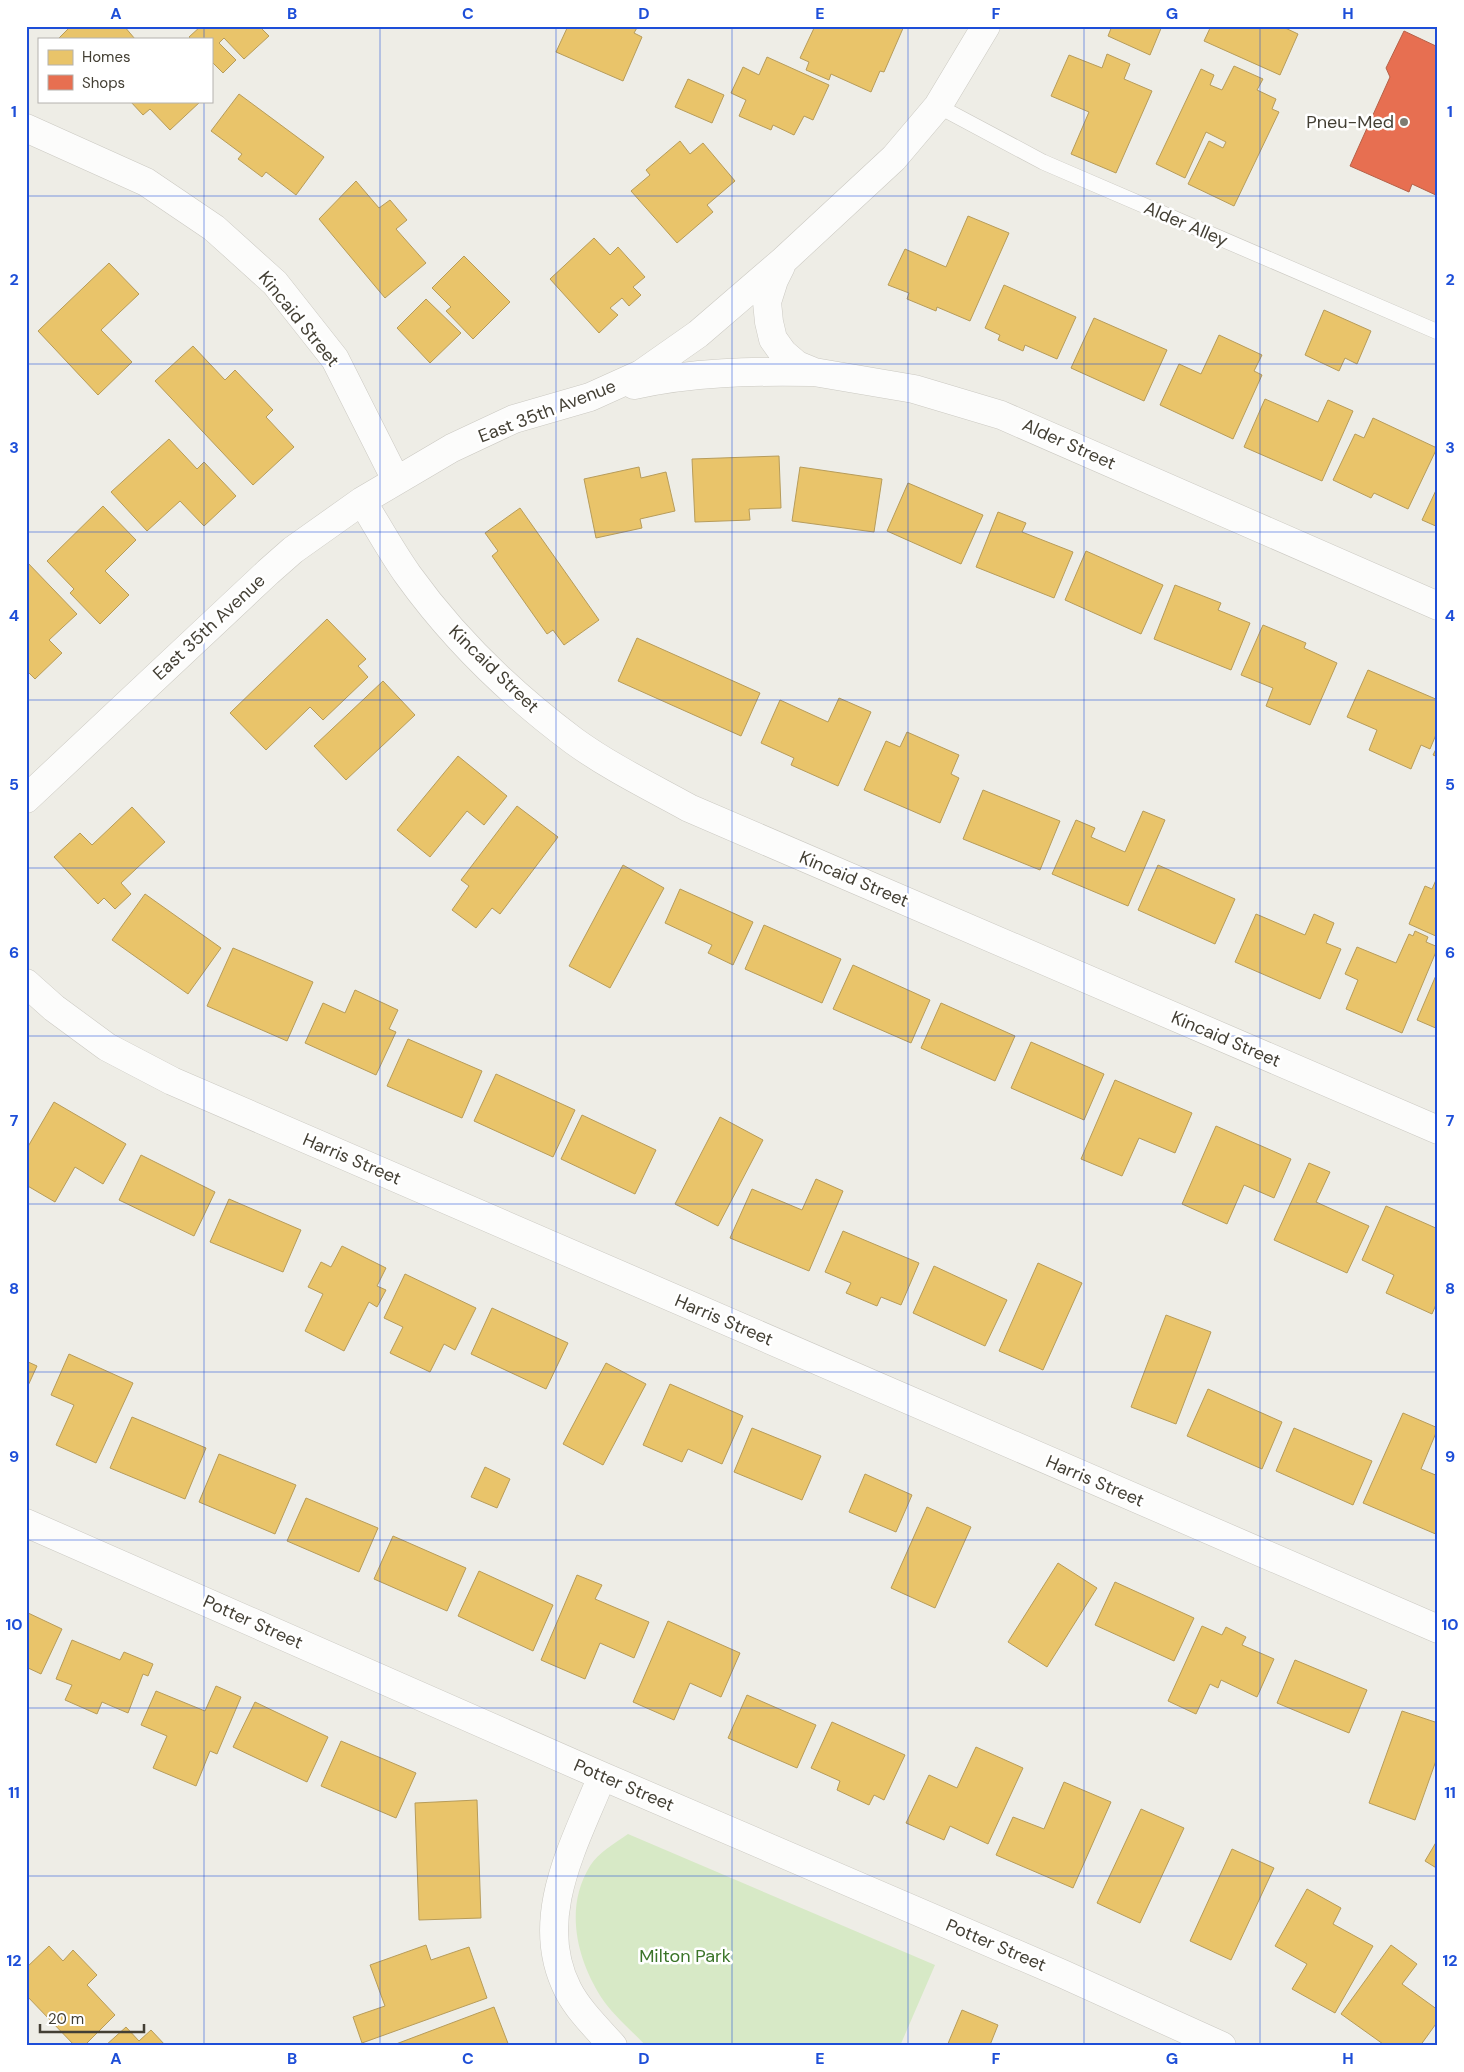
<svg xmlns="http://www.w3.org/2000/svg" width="1464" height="2072" viewBox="0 0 1464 2072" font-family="'DM Sans',sans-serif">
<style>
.green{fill:#d7e9c6}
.homes{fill:#e9c46a;stroke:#b79c5a}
.shops{fill:#e76f51;stroke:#b66148}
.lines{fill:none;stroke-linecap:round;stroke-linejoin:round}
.service-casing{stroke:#cbc9c2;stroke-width:16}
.minor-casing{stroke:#cbc9c2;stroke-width:29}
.service{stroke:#fcfcfb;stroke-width:15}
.minor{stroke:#fcfcfb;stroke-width:28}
.grid{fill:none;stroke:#1d4ed8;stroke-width:1;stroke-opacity:0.55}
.poi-dot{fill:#7f7c72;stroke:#fff;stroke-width:2}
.labels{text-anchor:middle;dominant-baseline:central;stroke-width:5;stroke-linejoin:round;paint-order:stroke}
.poi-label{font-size:18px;fill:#433f34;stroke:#fff;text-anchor:end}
.street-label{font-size:18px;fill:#433f34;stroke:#fff}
.park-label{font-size:18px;fill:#3a7428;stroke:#fff}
.neatline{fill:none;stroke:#1d4ed8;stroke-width:2}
.grid-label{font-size:16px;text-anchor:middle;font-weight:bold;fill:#1d4ed8}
</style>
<rect width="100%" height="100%" fill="#eeede6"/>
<path class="green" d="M628,1834L935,1965L900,2046H646C632,2031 612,2014 601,1997C577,1959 564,1908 590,1866C598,1853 615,1843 628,1834Z"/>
<path class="homes" d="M71,26H124L135,39H58Z
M201,26H259L269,36L244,59L224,38L219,43L236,60L223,73L211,61V39H191L189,37Z
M568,26H638L634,33L642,37L623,81L556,52Z
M815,26H904L884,72L880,71L871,92L831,74L829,80L806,70L809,62L800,58Z
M1112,26H1162L1150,55L1108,36Z
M1211,26H1281L1298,34L1280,75L1204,41Z
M1107,54L1130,64L1124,79L1152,91L1116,173L1071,154L1089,112L1051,96L1069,55L1102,68Z
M767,57L829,85L813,120L804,116L794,135L773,125L771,130L739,116L746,100L731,93L743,67L759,75Z
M1234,66L1263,79L1257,90L1276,99L1272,109L1279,112L1234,206L1188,184L1209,141L1223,148L1226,142L1206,132L1185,178L1156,164L1201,69L1214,75L1210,85L1222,90Z
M688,79L724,95L712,123L675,107Z
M239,94L324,157L296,195L266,172L262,177L238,159L242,154L211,131Z
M130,101H201L170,130L150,109L143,115Z
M680,141L690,154L703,143L735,181L707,205L713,212L677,243L631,191L650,175L646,170Z
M356,181L379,208L390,200L407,220L396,229L426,263L385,298L319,219Z
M968,216L1009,233L970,321L937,307L936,311L907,299L909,293L888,285L905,249L946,267Z
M594,238L610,255L618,247L645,277L633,287L641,295L629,306L622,298L610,308L618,315L599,333L550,279Z
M464,256L510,302L473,339L446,311L451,307L432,288Z
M109,263L139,294L101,330L132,362L98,395L38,331Z
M1004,285L1076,317L1057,359L1025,345L1023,351L998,340L1000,335L985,328Z
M426,299L461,333L430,363L397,328Z
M1324,310L1371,331L1357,364L1345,358L1339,371L1305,355Z
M1094,318L1167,350L1144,401L1071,368Z
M1219,335L1262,355L1254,371L1262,375L1233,439L1160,405L1179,364L1201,374Z
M193,346L225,380L235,370L273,410L266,417L294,447L253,485L155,381Z
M1265,399L1318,422L1328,400L1353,411L1322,481L1244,447Z
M1373,418L1437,448L1408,509L1374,493L1371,498L1333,480L1355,434L1364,438Z
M169,439L197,469L204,462L236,496L204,526L180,501L147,531L111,492Z
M779,456L781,508L749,509L750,520L695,522L692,459Z
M639,467L641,478L666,472L675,511L640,519L642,528L596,538L584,479Z
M800,467L882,479L874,532L792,521Z
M908,483L983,515L961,564L887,531Z
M1438,486V527L1422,520Z
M103,506L136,540L105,571L129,595L100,624L70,593L74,589L47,561Z
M520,508L599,620L564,645L553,630L547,634L492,556L498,551L485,533Z
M998,512L1026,523L1022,532L1073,552L1054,598L976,567Z
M1086,551L1163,585L1141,634L1065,600Z
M26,561L77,614L49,640L62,653L35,679L26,670Z
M1175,585L1221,603L1218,610L1250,623L1231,670L1154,639Z
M327,619L366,659L358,666L368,677L323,720L310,707L266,750L230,713Z
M1263,625L1306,643L1304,648L1337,663L1310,725L1266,706L1273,688L1241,675Z
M637,638L760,693L741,736L618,681Z
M1368,670L1438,700V730L1430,749L1421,745L1411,769L1369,750L1377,730L1347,717Z
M383,681L415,715L346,780L314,746Z
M839,698L871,712L838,786L791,765L794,758L761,743L780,700L828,722Z
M907,732L959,755L951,774L959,778L940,823L864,790L886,741L900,747Z
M1438,745V757L1433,755Z
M458,756L507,796L484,825L467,811L430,857L397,830Z
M983,790L1060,821L1040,870L963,839Z
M517,806L558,837L500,914L492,908L476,928L452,910L469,886L461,880Z
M132,807L165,842L121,883L131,894L115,909L104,898L98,904L54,857L80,833L92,845Z
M1143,811L1165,820L1128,906L1052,874L1076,820L1095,828L1091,837L1125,852Z
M623,865L664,888L610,988L569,966Z
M1158,865L1235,899L1215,944L1138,910Z
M1436,880H1438V937L1409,924L1425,886L1432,889Z
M680,889L753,922L733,965L708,953L712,945L665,923Z
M145,894L221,948L188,994L112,940Z
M1256,914L1305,935L1314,914L1334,923L1326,943L1341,949L1320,999L1235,962Z
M764,925L841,959L822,1003L745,969Z
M1415,931L1428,937L1426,942L1438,947L1402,1033L1346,1009L1358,980L1345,974L1357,947L1396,963L1409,934L1413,936Z
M233,948L313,982L287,1041L207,1006Z
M853,965L930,1000L911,1043L833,1009Z
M1437,973H1438V1029L1417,1020Z
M355,990L398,1010L389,1029L396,1032L376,1075L305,1043L323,1003L345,1013Z
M941,1003L1015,1036L995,1081L921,1048Z
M408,1039L482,1071L462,1118L387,1086Z
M1031,1042L1104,1074L1084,1120L1011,1088Z
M496,1074L575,1110L553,1157L474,1121Z
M1115,1080L1192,1113L1175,1153L1139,1138L1122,1176L1081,1159Z
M54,1102L126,1144L103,1184L75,1167L55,1202L26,1185V1150Z
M582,1115L656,1150L635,1194L561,1159Z
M720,1117L763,1140L718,1226L675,1204Z
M1216,1126L1291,1159L1274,1198L1244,1185L1227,1224L1182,1204Z
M141,1155L215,1192L194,1236L119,1200Z
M1309,1163L1330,1172L1316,1202L1369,1226L1347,1273L1274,1240Z
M816,1179L843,1191L809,1271L730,1238L752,1189L802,1210Z
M229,1199L301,1230L283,1272L210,1242Z
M1386,1206L1438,1229V1300L1432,1314L1386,1293L1394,1275L1362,1260Z
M843,1231L919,1263L901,1305L881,1297L877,1306L846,1293L851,1283L825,1272Z
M342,1246L386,1268L377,1286L386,1290L377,1307L369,1302L344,1351L305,1331L323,1294L308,1287L321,1262L331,1267Z
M1038,1263L1082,1283L1043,1370L999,1351Z
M934,1266L1007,1300L985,1346L913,1313Z
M405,1274L476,1308L455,1350L444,1344L430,1372L390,1353L403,1327L384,1318Z
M492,1308L568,1343L546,1389L471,1354Z
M1166,1315L1211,1332L1176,1424L1131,1407Z
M69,1354L133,1383L96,1463L56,1445L74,1405L51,1395Z
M26,1361L37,1366L26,1390Z
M606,1363L646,1384L603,1465L563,1444Z
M670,1384L743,1416L722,1464L688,1449L682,1462L643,1445Z
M1208,1389L1282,1422L1262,1469L1187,1436Z
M1403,1413L1438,1428L1421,1469L1438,1476V1535L1363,1503Z
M132,1417L206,1448L185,1499L110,1468Z
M752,1428L821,1456L802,1500L734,1472Z
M1294,1428L1372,1461L1353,1505L1276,1471Z
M219,1454L296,1485L275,1534L199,1502Z
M485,1467L510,1479L497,1508L471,1497Z
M865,1474L912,1495L896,1532L849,1512Z
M306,1498L378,1528L359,1572L287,1541Z
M927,1507L971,1527L935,1608L891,1588Z
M393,1536L466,1568L447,1611L374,1579Z
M1058,1563L1097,1588L1047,1667L1008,1642Z
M479,1571L553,1605L533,1651L458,1616Z
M577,1575L602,1585L595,1599L649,1622L634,1658L600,1643L585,1679L541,1660Z
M1115,1582L1194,1618L1174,1661L1095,1625Z
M26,1612L62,1629L41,1674L26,1667Z
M668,1621L740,1653L721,1697L690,1683L674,1720L633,1702Z
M1202,1626L1222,1635L1226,1627L1246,1637L1242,1645L1274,1659L1257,1697L1221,1680L1218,1688L1210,1684L1196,1714L1168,1701Z
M72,1640L120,1660L124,1652L153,1664L148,1676L143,1674L128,1713L102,1702L97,1714L65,1700L72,1685L56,1679Z
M1295,1660L1367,1690L1349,1733L1277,1703Z
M216,1686L241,1697L217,1754L210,1751L196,1786L153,1768L167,1736L141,1725L156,1691L205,1711Z
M747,1695L816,1725L797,1768L728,1738Z
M255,1702L328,1737L307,1782L233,1747Z
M1402,1711L1438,1723V1755L1415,1820L1369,1803Z
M832,1722L905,1755L884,1800L874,1795L869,1805L837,1790L840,1781L811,1768Z
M341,1741L416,1773L396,1818L321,1786Z
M976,1747L1023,1768L988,1844L950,1826L944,1840L906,1823L929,1775L957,1788Z
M1064,1782L1111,1802L1073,1888L996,1855L1013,1817L1044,1829Z
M477,1800L481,1918L419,1920L415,1803Z
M1141,1809L1184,1828L1140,1923L1097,1903Z
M1438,1839V1869L1425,1861Z
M1232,1849L1274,1868L1231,1960L1190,1941Z
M1307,1889L1341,1908L1333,1924L1373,1946L1335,2013L1292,1989L1307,1964L1275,1946Z
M426,1945L431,1960L469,1947L487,1998L362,2043L353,2017L385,2006L370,1965Z
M1391,1945L1417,1964L1402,1984L1438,2010V2021L1420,2046H1382L1383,2044L1341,2014Z
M49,1946L63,1961L73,1950L97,1975L87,1985L115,2015L84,2046H75L26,1995V1968Z
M494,2007L509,2046H396V2044Z
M962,2010L998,2025L990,2045L993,2046H947Z
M126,2027L139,2041L151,2030L166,2046H105Z"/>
<path class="shops" d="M1404,31L1438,47V196L1412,184L1409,192L1350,166L1390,77L1386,68Z"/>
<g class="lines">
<g class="service-casing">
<path id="service" d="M938,106L1043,162L1438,332"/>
</g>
<g class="minor-casing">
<path id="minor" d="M26,128L146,182L214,228L275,283L335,359L396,480
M781,266L774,280L767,302L769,322L773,339L783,353L797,365L814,372L914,389L1001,415L1438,606
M634,385C693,372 752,371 812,372
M362,501C377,525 391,551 408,575C454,639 511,694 574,741C610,767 651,787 689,808L1438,1130
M26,799L268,572L293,550L362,501L452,448L514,419L590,397L641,374L698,334L784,260L894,158L938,106L986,26
M26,983L54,1008L107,1047L172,1081L1438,1629
M26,1523L602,1776L1063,1974L1222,2046
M602,1776C576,1842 531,1918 568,1990C579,2011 597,2028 613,2046"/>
</g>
<use href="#service" class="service"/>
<use href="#minor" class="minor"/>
</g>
<path class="grid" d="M204,26V39M380,26V2046M556,26V2046M732,26V2046M908,26V2046M1084,26V2046M1260,26V2046M204,101V2046M26,196H1438M26,364H1438M26,532H1438M26,700H1438M26,868H1438M26,1036H1438M26,1204H1438M26,1372H1438M26,1540H1438M26,1708H1438M26,1876H1438"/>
<circle class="poi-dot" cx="1404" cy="122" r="5"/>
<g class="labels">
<g class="poi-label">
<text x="1394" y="122">Pneu-Med</text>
</g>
<g class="street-label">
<text transform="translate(1186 224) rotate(23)">Alder Alley</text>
<text transform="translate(299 319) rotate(51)">Kincaid Street</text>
<text transform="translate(547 411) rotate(-21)">East 35th Avenue</text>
<text transform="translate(1069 444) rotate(24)">Alder Street</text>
<text transform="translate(209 627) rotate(-43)">East 35th Avenue</text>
<text transform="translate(494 669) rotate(44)">Kincaid Street</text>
<text transform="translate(854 879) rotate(23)">Kincaid Street</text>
<text transform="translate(1226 1039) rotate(23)">Kincaid Street</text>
<text transform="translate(352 1159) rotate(23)">Harris Street</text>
<text transform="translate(724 1320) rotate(23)">Harris Street</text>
<text transform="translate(1095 1481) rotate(23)">Harris Street</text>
<text transform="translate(253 1622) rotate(24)">Potter Street</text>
<text transform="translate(624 1785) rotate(23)">Potter Street</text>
<text transform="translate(996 1945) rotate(23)">Potter Street</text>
</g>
<g class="park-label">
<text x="685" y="1956">Milton Park</text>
</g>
</g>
<rect width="1464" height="2072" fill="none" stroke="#ffffff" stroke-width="55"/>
<rect x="38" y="38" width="175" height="65" fill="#ffffff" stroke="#b4b2ae"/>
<rect x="48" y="50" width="25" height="15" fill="#e9c46a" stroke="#b4b2ae"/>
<text x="82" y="62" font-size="15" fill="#433f34">Homes</text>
<rect x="48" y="75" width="25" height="15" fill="#e76f51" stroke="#b4b2ae"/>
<text x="82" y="88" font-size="15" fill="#433f34">Shops</text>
<path d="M40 2024v8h104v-8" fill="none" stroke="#433f34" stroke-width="2.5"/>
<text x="48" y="2024" font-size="15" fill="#433f34" stroke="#ffffff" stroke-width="4" paint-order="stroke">20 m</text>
<rect x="28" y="28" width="1408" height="2016" class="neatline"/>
<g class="grid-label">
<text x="116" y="19">A</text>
<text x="292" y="19">B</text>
<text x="468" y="19">C</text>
<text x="644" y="19">D</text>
<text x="820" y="19">E</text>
<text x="996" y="19">F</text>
<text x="1172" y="19">G</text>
<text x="1348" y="19">H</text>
<text x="14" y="117">1</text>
<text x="1450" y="117">1</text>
<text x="14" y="285">2</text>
<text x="1450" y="285">2</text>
<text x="14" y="453">3</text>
<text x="1450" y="453">3</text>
<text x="14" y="621">4</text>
<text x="1450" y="621">4</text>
<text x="14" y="790">5</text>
<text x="1450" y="790">5</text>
<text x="14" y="958">6</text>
<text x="1450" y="958">6</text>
<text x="14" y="1126">7</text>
<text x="1450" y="1126">7</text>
<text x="14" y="1294">8</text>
<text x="1450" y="1294">8</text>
<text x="14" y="1462">9</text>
<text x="1450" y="1462">9</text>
<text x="14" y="1630">10</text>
<text x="1450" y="1630">10</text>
<text x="14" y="1798">11</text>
<text x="1450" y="1798">11</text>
<text x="14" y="1966">12</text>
<text x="1450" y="1966">12</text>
<text x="116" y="2064">A</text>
<text x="292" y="2064">B</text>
<text x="468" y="2064">C</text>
<text x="644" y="2064">D</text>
<text x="820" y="2064">E</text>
<text x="996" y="2064">F</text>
<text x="1172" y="2064">G</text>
<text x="1348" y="2064">H</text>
</g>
</svg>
